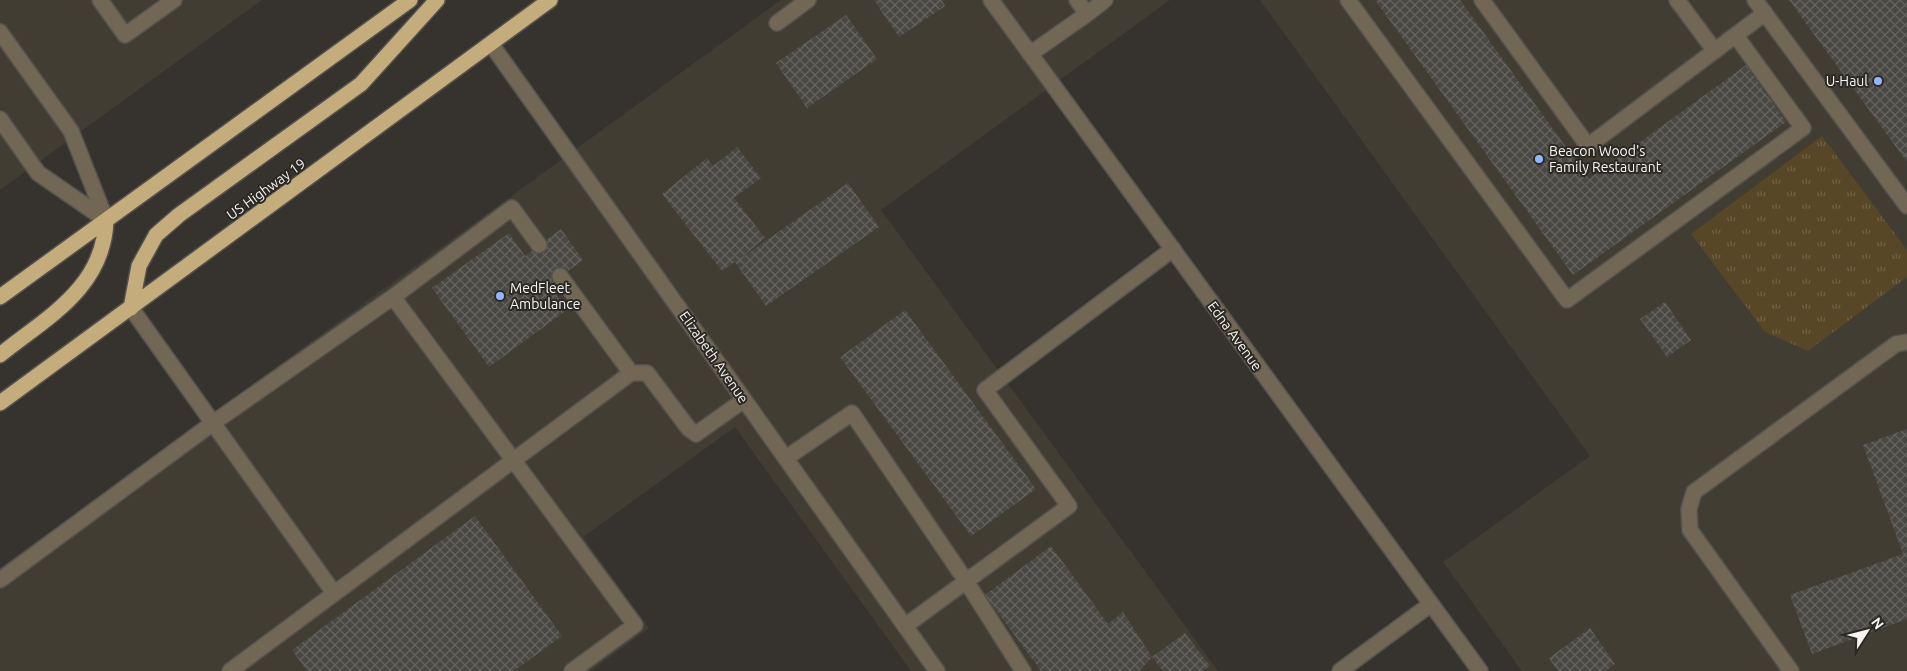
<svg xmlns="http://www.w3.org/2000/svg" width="1907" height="671" viewBox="0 0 1907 671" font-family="Ubuntu,sans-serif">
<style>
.built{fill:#423d33}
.grass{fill:url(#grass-tufts)}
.building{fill:url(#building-cross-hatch)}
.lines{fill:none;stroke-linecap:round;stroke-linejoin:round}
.lane-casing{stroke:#55524e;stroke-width:18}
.street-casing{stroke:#55524e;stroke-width:18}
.highway-casing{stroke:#55524e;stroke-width:18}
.lane{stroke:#716754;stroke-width:15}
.street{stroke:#716754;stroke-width:15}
.highway{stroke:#c5ac7d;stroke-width:15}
.poi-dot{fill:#93b7fd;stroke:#2c2925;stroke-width:2}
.labels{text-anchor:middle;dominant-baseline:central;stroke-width:4;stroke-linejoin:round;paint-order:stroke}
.poi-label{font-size:14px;fill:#f6f5f2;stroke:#2c2925;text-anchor:start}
.street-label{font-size:14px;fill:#f6f5f2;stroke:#2c2925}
</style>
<defs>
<pattern id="grass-tufts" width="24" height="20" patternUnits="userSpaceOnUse" patternTransform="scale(1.25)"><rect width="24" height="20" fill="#584727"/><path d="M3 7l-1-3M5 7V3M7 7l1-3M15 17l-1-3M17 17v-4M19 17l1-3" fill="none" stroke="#716247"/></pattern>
<pattern id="building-cross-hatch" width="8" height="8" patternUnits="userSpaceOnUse" patternTransform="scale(1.25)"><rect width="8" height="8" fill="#4a4843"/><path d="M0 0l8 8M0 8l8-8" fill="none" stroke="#65635f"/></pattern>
</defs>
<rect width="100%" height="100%" fill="#36332f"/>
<path class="built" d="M0,0H262L0,190Z
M781,0H1170L881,210L1218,671H911L735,427L583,537L649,628L591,671H0V568Z
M1260,0H1907V671H1522L1443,562L1590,456Z"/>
<path class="grass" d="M1822,136L1907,250V277L1808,351L1765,332L1691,234Z"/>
<path class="building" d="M874,0H942L945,6L899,37Z
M1375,0H1460L1589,179L1746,65L1786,122L1573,275Z
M1789,0H1907V162Z
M846,15L877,59L807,108L776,63Z
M737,147L761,178L734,198L765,238L740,259L848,183L879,227L766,306L735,262L722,271L662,194L707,158L713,166Z
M561,229L583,260L549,285L567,310L489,367L432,288L509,233L525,256Z
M1665,302L1691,340L1667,357L1640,319Z
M905,310L1036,489L971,536L840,357Z
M1907,429V619L1812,654L1790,595L1903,554L1863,445Z
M475,516L562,636L514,671H307L292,650Z
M1051,546L1108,624L1123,612L1152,657L1185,633L1210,666L1203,671H1163L1152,657L1139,671H1041L985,595Z
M1590,628L1615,664L1606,671H1558L1549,658Z"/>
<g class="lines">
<g class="lane-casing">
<path id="lane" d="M100,0L125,35L174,0
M1077,0L1087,14L1105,0
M1348,0L1567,300L1803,128L1736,36
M1482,0L1588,146L1765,13
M1677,0L1715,51
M1755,0L1907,206
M777,23L808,0
M0,32L71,131L106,220
M1030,54L1087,14
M0,119L38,173L106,220
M560,276L631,373
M393,297L512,208L539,245
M131,308L334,593
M786,458L852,413L966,581L1023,671
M0,580L213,423L393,297L635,625L572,671
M905,626L1069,506L985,390L1173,249
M230,671L631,373H647L689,429L696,434L744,400
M1791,671L1690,530L1689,509L1694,492L1896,344L1907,342"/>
</g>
<g class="street-casing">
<path id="street" d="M991,0L1480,671
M491,44L937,671
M1340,671L1431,604"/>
</g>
<g class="highway-casing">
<path id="highway" d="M0,297L410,0
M131,308L139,266L156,235L179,215L361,84L437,0
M0,355C47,317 104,288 106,220
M0,403L550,0"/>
</g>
<use href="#lane" class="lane"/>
<use href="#street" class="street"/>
<use href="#highway" class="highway"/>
</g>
<g class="poi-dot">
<circle cx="1878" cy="81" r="5"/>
<circle cx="1539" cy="159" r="5"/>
<circle cx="500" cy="296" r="5"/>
</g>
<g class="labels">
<g class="poi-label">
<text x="1868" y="81" text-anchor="end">U-Haul</text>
<text x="1549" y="151">Beacon Wood's<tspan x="1549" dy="16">Family Restaurant</tspan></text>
<text x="510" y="288">MedFleet<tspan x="510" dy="16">Ambulance</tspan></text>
</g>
<g class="street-label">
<text transform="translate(266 189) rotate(-36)">US Highway 19</text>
<text transform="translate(1235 336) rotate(54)">Edna Avenue</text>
<text transform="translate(714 357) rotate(55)">Elizabeth Avenue</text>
</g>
</g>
<g transform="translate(1867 631) rotate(54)" stroke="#2c2925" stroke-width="4" paint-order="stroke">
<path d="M0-4L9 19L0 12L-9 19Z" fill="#f6f5f2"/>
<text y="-8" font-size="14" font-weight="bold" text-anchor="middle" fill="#f6f5f2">N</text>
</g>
</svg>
